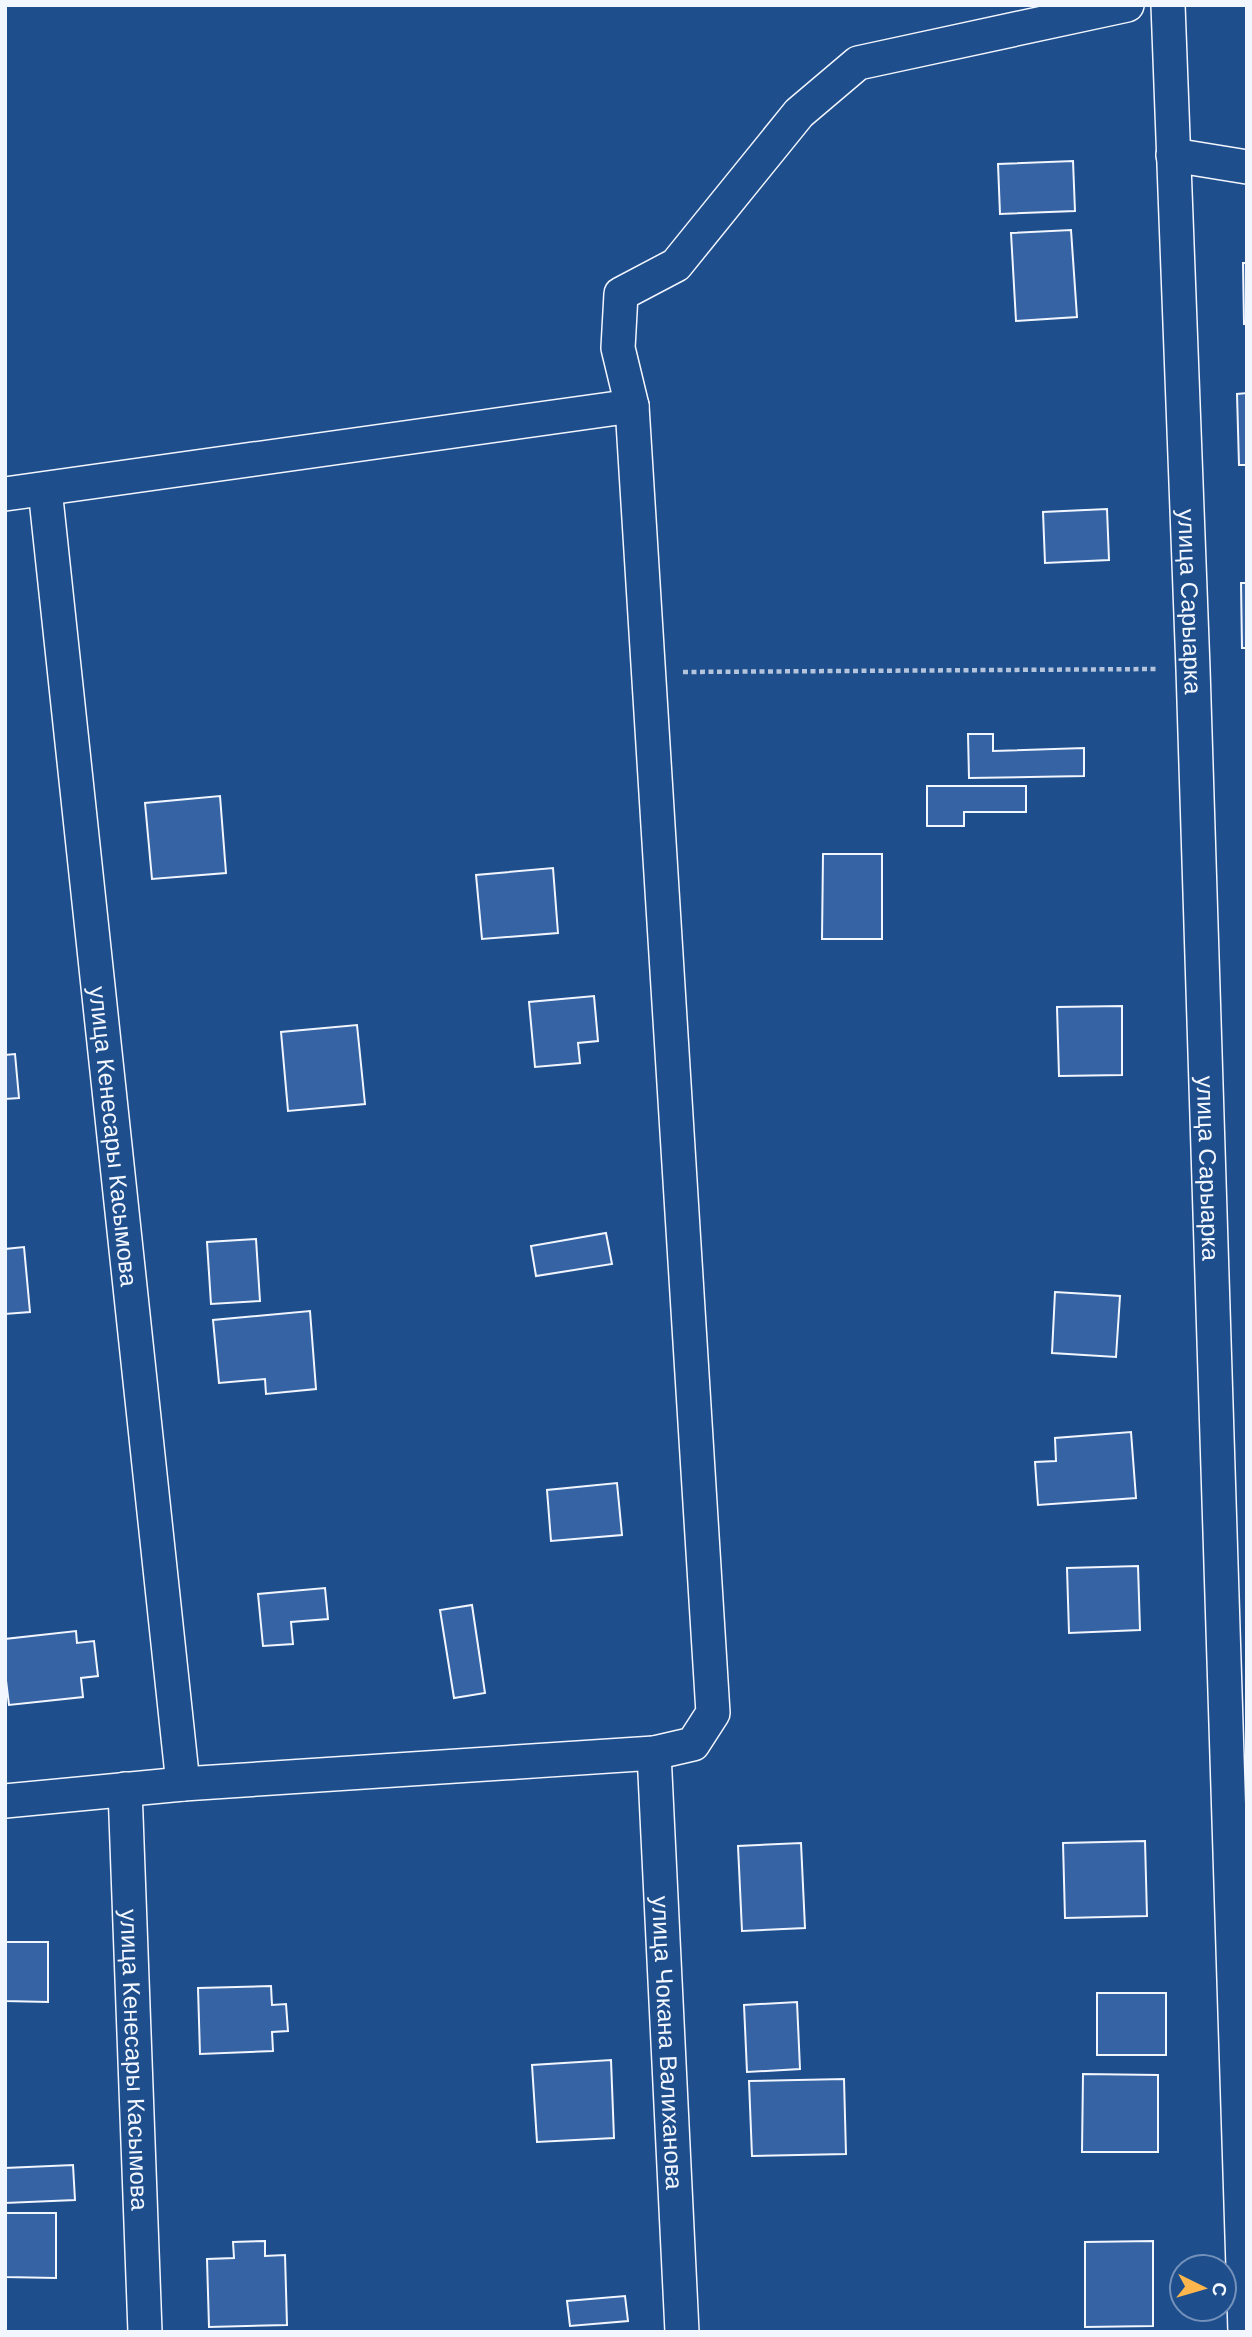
<svg xmlns="http://www.w3.org/2000/svg" width="1252" height="2337" viewBox="0 0 1252 2337" font-family="Arial,sans-serif">
<style>
.building{fill:#3563a3;stroke:#f2f6ff;stroke-width:2}
.lines{fill:none;stroke-linecap:round;stroke-linejoin:round}
.street-casing{stroke:#f2f6ff;stroke-width:36}
.path{stroke:#b3c4dc;stroke-width:4.5;stroke-dasharray:5 3.5;stroke-linecap:butt}
.street{stroke:#1f4e8c;stroke-width:33}
.labels{text-anchor:middle;dominant-baseline:central;stroke-width:5;stroke-linejoin:round;paint-order:stroke}
.street-label{font-size:24px;fill:#f2f6ff;stroke:#1f4e8c}
</style>
<rect width="100%" height="100%" fill="#1f4e8c"/>
<path class="building" d="M1073,161L1075,211L1000,214L998,164Z
M1071,230L1077,317L1016,321L1011,233Z
M1243,263H1247V324H1244Z
M1247,393V465H1239L1237,394Z
M1107,509L1109,560L1045,563L1043,512Z
M1241,583H1247V648H1242Z
M968,734H993V751L1084,748V776L969,778Z
M927,786H1026V812H964V826H927Z
M220,796L226,873L152,879L145,803Z
M823,854H882V939H822Z
M553,868L558,933L482,939L476,875Z
M594,996L598,1041L578,1043L580,1063L535,1067L529,1002Z
M1122,1006V1075L1059,1076L1057,1007Z
M357,1025L365,1104L288,1111L281,1032Z
M15,1054L19,1098L5,1099V1055Z
M606,1233L612,1264L536,1276L531,1246Z
M256,1239L260,1301L211,1304L207,1242Z
M24,1247L30,1312L5,1314V1249Z
M1055,1292L1120,1296L1116,1357L1052,1353Z
M310,1311L316,1389L266,1394L265,1379L219,1383L213,1320Z
M1131,1432L1136,1498L1038,1505L1035,1462L1056,1461L1055,1438Z
M617,1483L622,1535L551,1541L547,1490Z
M1138,1566L1140,1630L1069,1633L1067,1568Z
M325,1588L328,1619L291,1622L293,1644L263,1646L258,1594Z
M472,1605L485,1693L454,1698L440,1610Z
M76,1631L77,1643L94,1641L98,1676L81,1678L83,1697L9,1705L5,1672V1639Z
M1145,1841L1147,1916L1065,1918L1063,1843Z
M801,1843L805,1928L742,1931L738,1846Z
M5,1942H48V2002L5,2001Z
M271,1986L272,2005L286,2004L288,2031L272,2032L273,2051L200,2054L198,1988Z
M1097,1993H1166V2055H1097Z
M797,2002L800,2069L747,2072L744,2005Z
M611,2060L614,2138L537,2142L532,2065Z
M1083,2074L1158,2075V2152H1082Z
M844,2079L846,2154L752,2156L749,2081Z
M73,2165L75,2200L5,2203V2168Z
M5,2213H56V2278L5,2277Z
M265,2241V2256L285,2255L287,2325L209,2327L207,2259L234,2258L233,2242Z
M1153,2241V2326L1085,2327V2242Z
M625,2296L628,2321L570,2326L567,2301Z"/>
<g class="lines">
<g class="street-casing">
<g id="street">
<path id="s1" d="M1168,5L1193,669L1245,2332"/>
<path d="M1173,155L1247,167"/>
<path id="s2" d="M45,489L183,1784"/>
<path d="M5,494L632,406"/>
<path id="s3" d="M654,1753L682,2332"/>
<path id="s4" d="M125,1789L145,2332"/>
<path d="M5,1801L183,1784L654,1753L693,1744L713,1713L632,406L618,348L621,294L676,265L799,113L858,63L1127,5"/>
</g>
</g>
<path class="path" d="M683,672L1157,669"/>
<use href="#street" class="street"/>
</g>
<g class="labels">
<g class="street-label">
<text stroke="none"><textPath href="#s1" startOffset="597">улица Сарыарка</textPath></text>
<text stroke="none"><textPath href="#s2" startOffset="651">улица Кенесары Касымова</textPath></text>
<text stroke="none"><textPath href="#s1" startOffset="1164">улица Сарыарка</textPath></text>
<text stroke="none"><textPath href="#s3" startOffset="290">улица Чокана Валиханова</textPath></text>
<text stroke="none"><textPath href="#s4" startOffset="271">улица Кенесары Касымова</textPath></text>
</g>
</g>
<rect width="1252" height="2337" fill="none" stroke="#f2f6ff" stroke-width="14"/>
<g transform="translate(1203 2288) rotate(95)"><circle r="33" fill="#1f4e8c" stroke="#7391ba" stroke-width="2"/>
<path d="M0-5L12 26L0 18L-12 26Z" fill="#ffb74d"/>
<text y="-10" font-size="19" font-weight="bold" text-anchor="middle" fill="#f2f6ff">С</text>
</g>
</svg>
